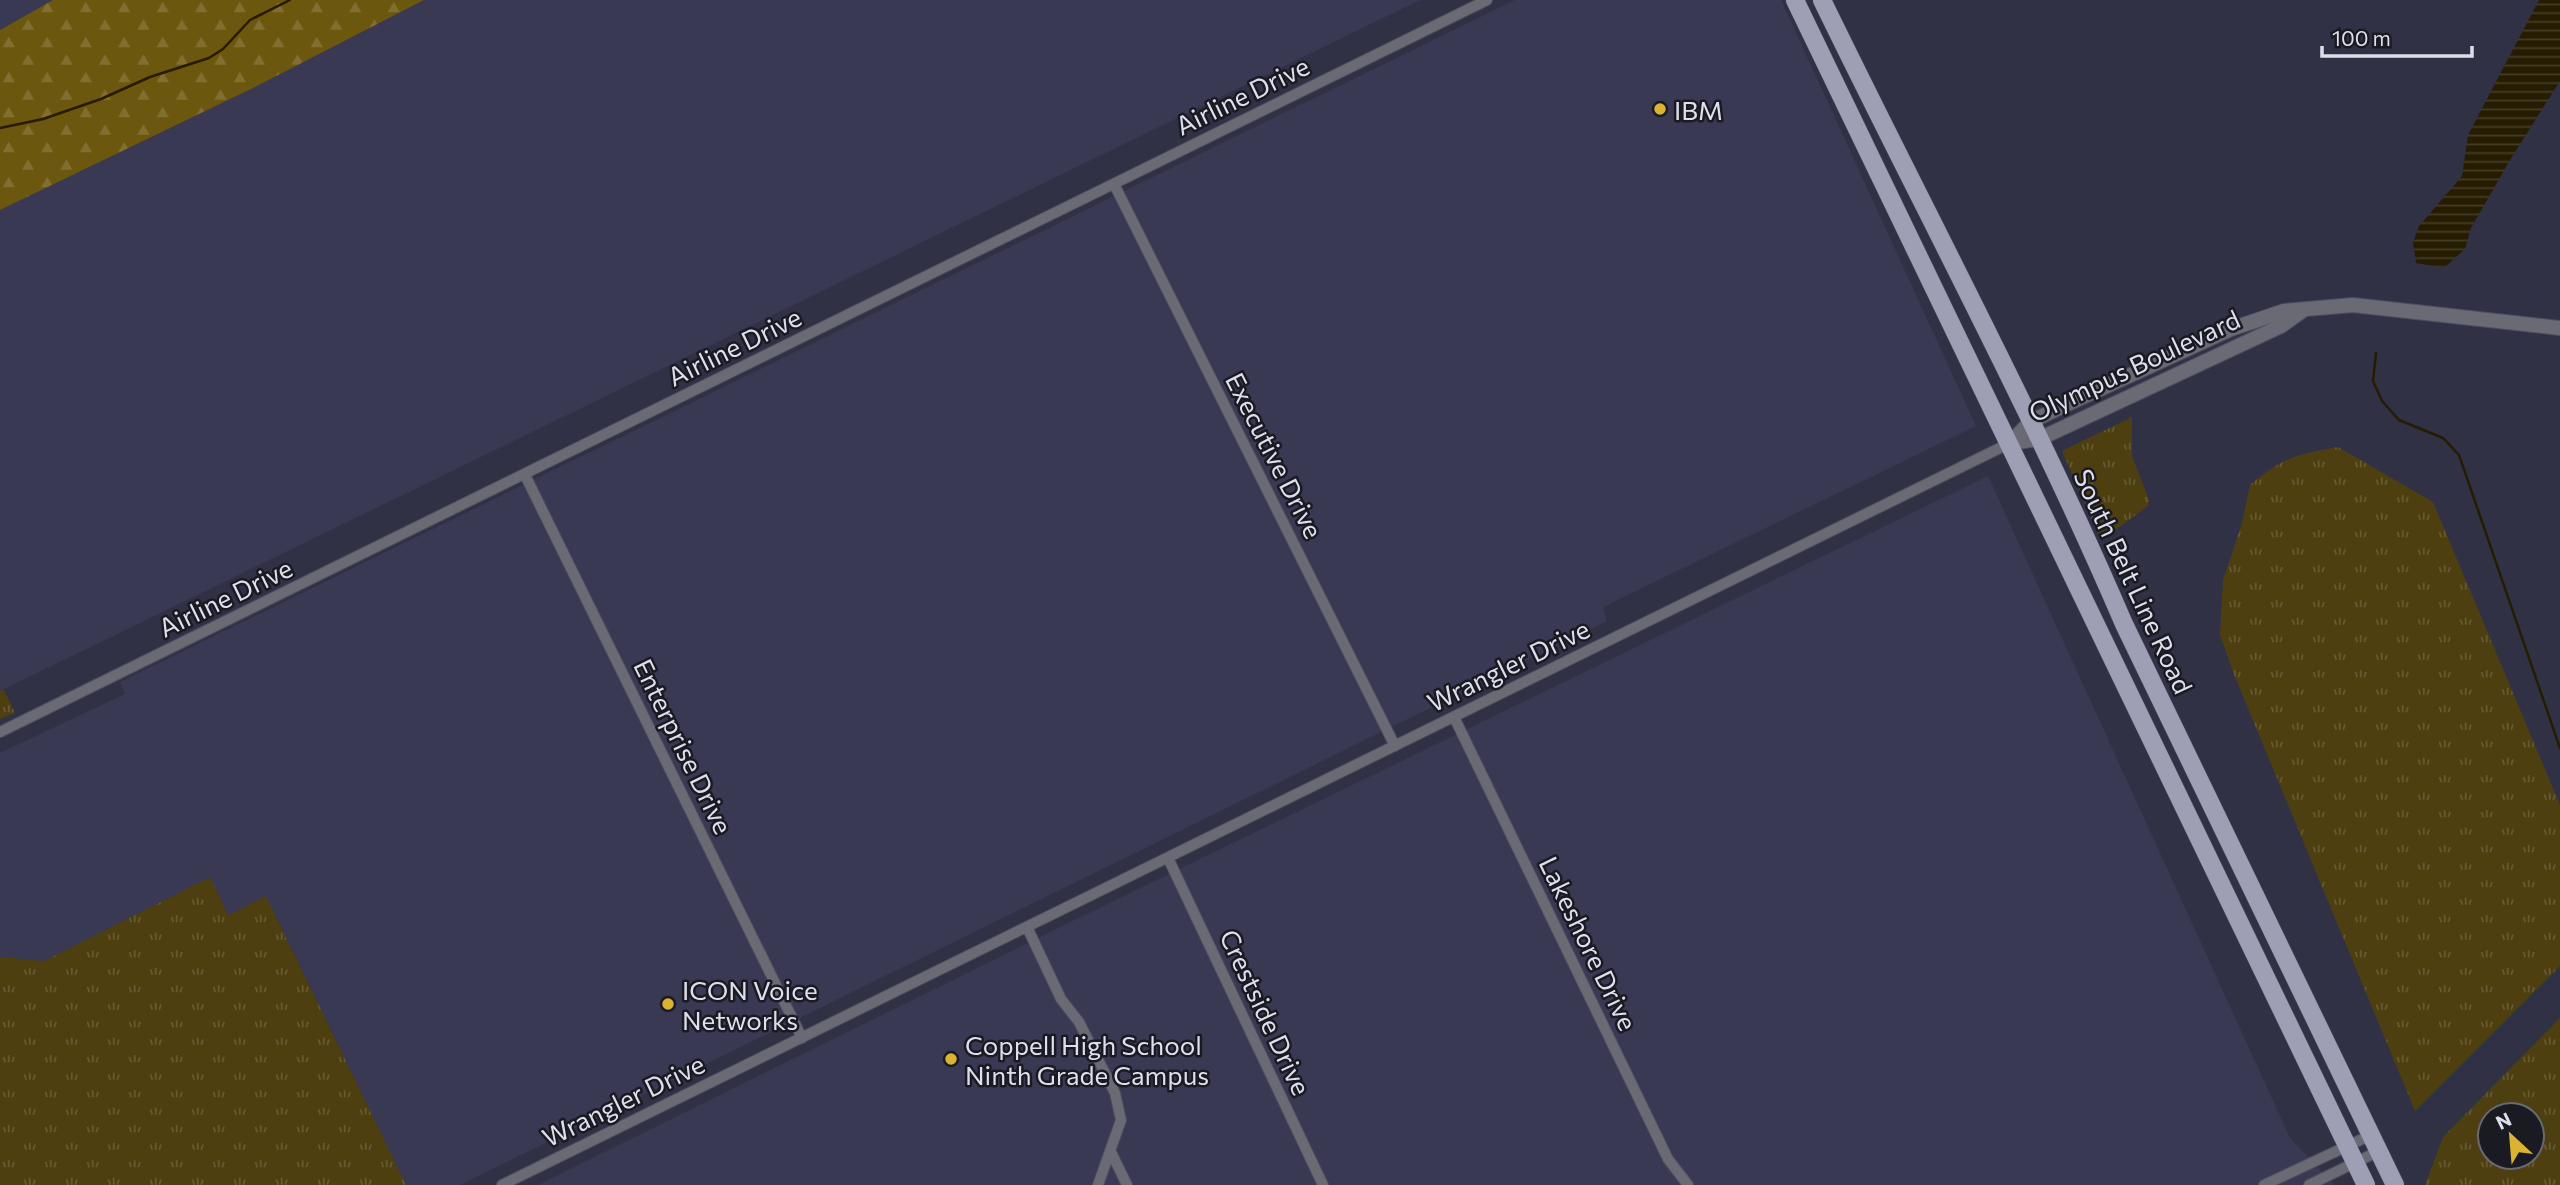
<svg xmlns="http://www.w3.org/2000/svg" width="2560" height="1185" viewBox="0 0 2560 1185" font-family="Commissioner,sans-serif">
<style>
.built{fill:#393954}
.grass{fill:url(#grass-tufts);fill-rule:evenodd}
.forest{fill:url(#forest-firs)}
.water{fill:url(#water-rules)}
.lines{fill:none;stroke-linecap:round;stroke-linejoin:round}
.stream{stroke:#251c01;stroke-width:2.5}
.minor-casing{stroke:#4d4d60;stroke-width:12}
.tertiary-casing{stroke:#4d4d60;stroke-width:16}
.primary-casing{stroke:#4d4d60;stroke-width:19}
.minor{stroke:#696a74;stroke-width:10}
.tertiary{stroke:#696a74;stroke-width:14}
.primary{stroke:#9e9fb4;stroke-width:18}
.poi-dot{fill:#dab333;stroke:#1a1a23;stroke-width:2.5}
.labels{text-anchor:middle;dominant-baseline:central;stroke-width:5;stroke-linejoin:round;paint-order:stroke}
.street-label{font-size:26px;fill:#dedfec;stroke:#1a1a23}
.poi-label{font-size:26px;fill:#dedfec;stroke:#1a1a23;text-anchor:start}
</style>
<defs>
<pattern id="grass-tufts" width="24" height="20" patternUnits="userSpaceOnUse" patternTransform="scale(1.75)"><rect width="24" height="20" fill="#4d3f10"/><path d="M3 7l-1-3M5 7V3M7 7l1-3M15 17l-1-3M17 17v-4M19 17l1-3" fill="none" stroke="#665a33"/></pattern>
<pattern id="forest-firs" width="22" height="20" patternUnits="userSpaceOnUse" patternTransform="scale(1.75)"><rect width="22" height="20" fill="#6c570e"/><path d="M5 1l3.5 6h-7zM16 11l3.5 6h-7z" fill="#816f31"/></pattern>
<pattern id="water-rules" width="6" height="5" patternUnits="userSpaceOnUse" patternTransform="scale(1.75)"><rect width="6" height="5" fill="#251c01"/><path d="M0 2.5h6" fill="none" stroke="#443d26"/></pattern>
</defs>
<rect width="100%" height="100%" fill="#313145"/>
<path class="built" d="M0,0H53L0,30Z
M424,0H1420L0,691V210L253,88Z
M1515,0H1781L1976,426L1603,607L1607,621L460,1185H406L266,896L228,915L210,877L44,961L0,957V753L125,694L120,682Z
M1988,476L2290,1138L2335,1185H538L1048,933Z"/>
<path class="grass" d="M2132,417V456L2149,500L2148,506L2101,540L2062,451Z
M2338,447L2433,502L2560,805V966L2415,1111L2233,672L2220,635L2223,580L2242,523L2250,485C2284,457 2295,455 2338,447Z
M4,690L15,713L0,719V691Z
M210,877L228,915L266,896L406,1185H0V957L44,961Z
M2560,1018V1185H2425L2443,1137ZM2490,1115H2532V1157H2490Z"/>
<path class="forest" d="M53,0H424L253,88L0,210V30Z"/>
<path class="water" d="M2539,0H2560V81L2510,160L2471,228L2465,249L2444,268L2416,263L2413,242L2419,226L2462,176L2468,135Z"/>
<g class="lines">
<path class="stream" d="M0,128L43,119L101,99L150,77L209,58L223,49L250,20L290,0
M2376,353L2373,381L2382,401L2399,420L2443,438L2459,455L2560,748"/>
<g class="minor-casing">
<path id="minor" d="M1114,184L1395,746
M525,475L802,1038
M1454,717L1668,1159L1688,1185
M0,732L1487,0
M1168,858L1323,1185
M1027,927L1061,999L1079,1022L1115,1093L1121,1120L1098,1185
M1111,1152L1127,1185
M502,1185L2010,443
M2264,1185L2371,1135
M2309,1185L2379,1151"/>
</g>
<g class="tertiary-casing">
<path id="tertiary" d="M2010,443L2030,422L2061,407L2231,329L2284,311L2353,305L2560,328
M2010,443L2039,439L2281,326L2302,311"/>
</g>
<g class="primary-casing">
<path id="primary" d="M1795,0L2366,1185
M1822,0C1923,208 2033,412 2124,624L2395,1185"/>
</g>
<use href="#minor" class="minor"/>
<use href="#tertiary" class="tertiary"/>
<use href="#primary" class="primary"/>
</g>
<g class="poi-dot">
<circle cx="1660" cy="109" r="7"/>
<circle cx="668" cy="1004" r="7"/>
<circle cx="951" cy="1059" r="7"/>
</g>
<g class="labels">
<g class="street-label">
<text transform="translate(1242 95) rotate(-26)">Airline Drive</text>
<text transform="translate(734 346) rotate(-26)">Airline Drive</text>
<text transform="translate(2134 365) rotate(-25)">Olympus Boulevard</text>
<text transform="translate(1275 455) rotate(63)">Executive Drive</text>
<text transform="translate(2134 581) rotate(65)">South Belt Line Road</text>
<text transform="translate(225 597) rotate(-26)">Airline Drive</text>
<text transform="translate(1508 665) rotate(-26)">Wrangler Drive</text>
<text transform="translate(684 746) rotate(64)">Enterprise Drive</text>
<text transform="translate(1589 943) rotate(64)">Lakeshore Drive</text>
<text transform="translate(1266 1012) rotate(65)">Crestside Drive</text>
<text transform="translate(623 1100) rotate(-26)">Wrangler Drive</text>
</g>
<g class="poi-label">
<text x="1674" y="109">IBM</text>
<text x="682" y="989">ICON Voice<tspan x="682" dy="30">Networks</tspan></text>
<text x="965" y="1044">Coppell High School<tspan x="965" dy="30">Ninth Grade Campus</tspan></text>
</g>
</g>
<g transform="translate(2511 1136) rotate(334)"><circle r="33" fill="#1a1a23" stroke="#686973" stroke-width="2"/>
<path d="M0-5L12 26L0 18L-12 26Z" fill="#dab333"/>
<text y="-10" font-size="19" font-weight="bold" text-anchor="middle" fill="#dedfec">N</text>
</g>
<path d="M2322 46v10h150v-10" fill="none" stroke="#dedfec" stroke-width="3.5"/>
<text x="2332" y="46" font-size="21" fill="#dedfec" stroke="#1a1a23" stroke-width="5" paint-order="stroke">100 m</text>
</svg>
